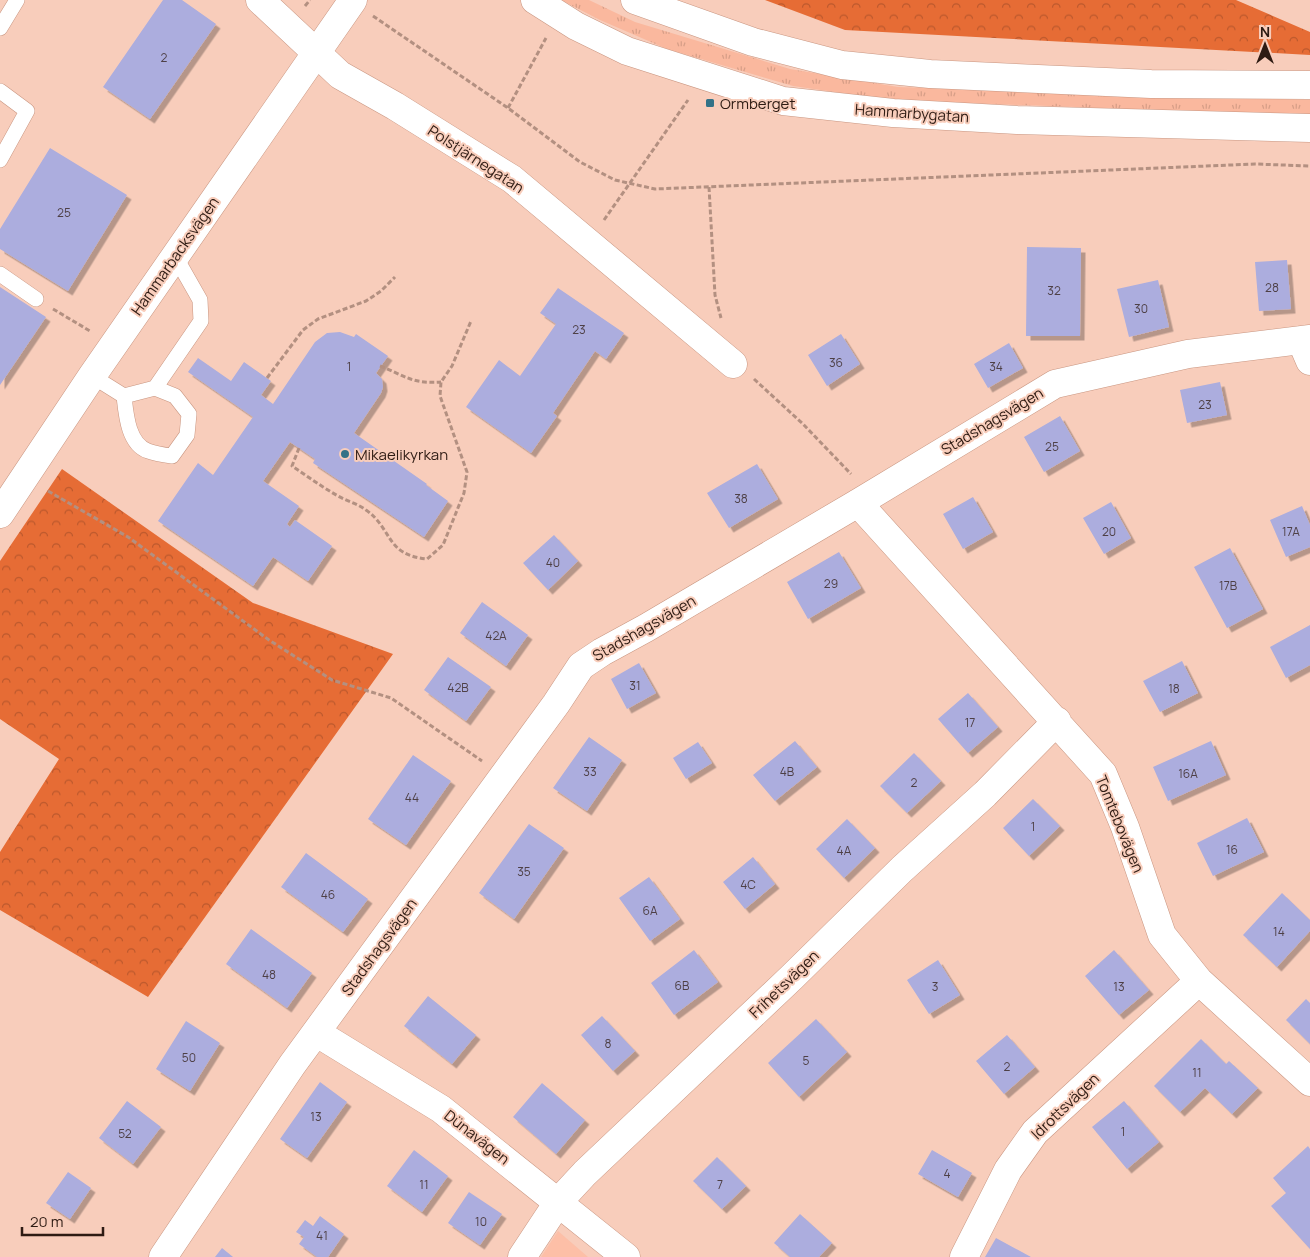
<svg xmlns="http://www.w3.org/2000/svg" width="1310" height="1257" viewBox="0 0 1310 1257" font-family="Manrope,sans-serif">
<style>
.built{fill:#fdbfa7}
.grass{fill:url(#grass-tufts)}
.forest{fill:url(#forest-crowns)}
.building{fill:#acadde;filter:url(#shadow)}
.lines{fill:none;stroke-linecap:round;stroke-linejoin:round}
.service-casing{stroke:#c99681;stroke-width:16}
.minor-casing{stroke:#c99681;stroke-width:29}
.secondary-casing{stroke:#c99681;stroke-width:29}
.path{stroke:#b39081;stroke-width:3;stroke-dasharray:5 2.5;stroke-linecap:butt}
.service{stroke:#fff;stroke-width:15}
.minor{stroke:#fff;stroke-width:28}
.secondary{stroke:#fff;stroke-width:28}
.poi-dot{fill:#337287;stroke:#f8cdbb;stroke-width:2}
.labels{text-anchor:middle;dominant-baseline:central;stroke-width:4;stroke-linejoin:round;paint-order:stroke}
.number-label{font-size:12px;fill:#4e4046}
.poi-label{font-size:15px;fill:#2e1b13;stroke:#f8cdbb;text-anchor:start}
.street-label{font-size:15px;fill:#2e1b13;stroke:#f8cdbb}
</style>
<defs>
<pattern id="grass-tufts" width="24" height="20" patternUnits="userSpaceOnUse" patternTransform="scale(1.25)"><rect width="24" height="20" fill="#fab89e"/><path d="M3 7l-1-3M5 7V3M7 7l1-3M15 17l-1-3M17 17v-4M19 17l1-3" fill="none" stroke="#d79e87"/></pattern>
<pattern id="forest-crowns" width="20" height="18" patternUnits="userSpaceOnUse" patternTransform="scale(1.25)"><rect width="20" height="18" fill="#e66c35"/><path d="M2 6a3 3 0 1 1 6 0M12 15a3 3 0 1 1 6 0" fill="none" stroke="#bb582c"/></pattern>
<filter id="shadow"><feDropShadow dx="4.5" dy="4.5" stdDeviation="0" flood-color="#0004"/></filter>
</defs>
<rect width="100%" height="100%" fill="#f8cdbb"/>
<path class="built" d="M558,1231L588,1257H541Z"/>
<path class="grass" d="M561,0H589L635,22L790,69L898,87L1310,100V116L890,100L793,86L667,49L600,20Z"/>
<path class="forest" d="M765,0H1236L1310,32V55L845,30Z
M62,469L253,603L393,654L148,997L0,910V852L59,759L0,719V561Z"/>
<path class="building" d="M163,0H182L216,24L150,119L103,87Z
M50,148L127,195L68,291L0,249V229Z
M1027,247L1081,248L1080,336H1026Z
M1287,260L1291,309L1259,311L1255,262Z
M1158,280L1169,327L1129,337L1117,289Z
M0,287L46,317L0,385Z
M558,288L624,333L606,359L595,351L553,413L557,416L531,453L466,407L499,360L520,376L556,324L540,313Z
M340,332L354,337L356,334L388,356L376,373L382,379L383,387L381,393L354,433L427,484L426,485L448,501L424,537L313,463L315,459L290,442L263,481L299,506L287,524L290,527L295,520L332,546L308,581L273,557L253,586L158,521L198,463L213,475L253,417L188,372L198,358L231,381L244,362L271,381L261,395L273,404L315,342L327,333Z
M841,334L860,364L827,386L808,355Z
M1009,343L1023,368L988,388L974,364Z
M1220,382L1227,415L1187,423L1180,390Z
M1060,416L1080,451L1044,472L1024,437Z
M757,464L778,499L729,528L707,493Z
M973,497L993,532L963,549L943,514Z
M1111,502L1131,538L1104,554L1083,518Z
M1302,506L1310,525V547L1286,557L1270,520Z
M554,535L578,561L548,590L523,563Z
M1230,548L1263,609L1227,628L1194,567Z
M839,552L861,588L808,619L787,582Z
M482,602L528,635L506,666L460,633Z
M1310,625V665L1286,678L1270,647Z
M448,657L491,687L466,721L424,690Z
M1182,661L1198,693L1160,712L1143,681Z
M639,663L656,693L627,709L611,679Z
M968,693L998,727L968,753L938,719Z
M589,737L622,760L587,811L553,788Z
M795,741L817,767L775,801L753,775Z
M1211,741L1226,775L1168,801L1153,767Z
M698,742L712,763L686,779L673,758Z
M914,753L941,781L907,813L880,786Z
M413,755L451,781L406,845L368,819Z
M1033,799L1060,826L1029,856L1003,828Z
M1247,818L1264,852L1213,876L1197,843Z
M847,819L875,848L844,878L816,849Z
M529,824L564,848L514,919L479,893Z
M306,853L368,899L343,932L281,887Z
M753,857L775,884L745,909L723,882Z
M649,877L680,919L650,941L619,898Z
M1282,893L1310,920V931L1277,967L1243,935Z
M251,929L312,973L287,1008L226,964Z
M694,950L718,982L674,1015L651,983Z
M1114,950L1149,990L1119,1015L1085,976Z
M938,960L960,995L929,1014L907,980Z
M428,996L476,1035L452,1064L404,1026Z
M1306,999L1310,1003V1044L1286,1020Z
M602,1016L635,1051L613,1071L581,1035Z
M816,1019L847,1052L799,1097L768,1063Z
M186,1021L220,1043L190,1091L156,1069Z
M1007,1035L1035,1067L1004,1094L976,1061Z
M1201,1039L1226,1064L1229,1061L1258,1088L1232,1114L1205,1088L1180,1112L1154,1086Z
M320,1082L347,1102L307,1158L280,1139Z
M542,1083L585,1120L556,1154L513,1117Z
M127,1101L161,1127L133,1164L99,1138Z
M1124,1101L1159,1142L1127,1169L1092,1127Z
M1308,1146L1310,1149V1249L1271,1206L1286,1193L1273,1178Z
M414,1150L448,1176L422,1212L387,1186Z
M932,1150L972,1173L958,1197L918,1174Z
M717,1157L746,1186L722,1209L693,1181Z
M68,1172L91,1188L70,1219L46,1203Z
M469,1192L502,1214L480,1245L448,1223Z
M800,1214L832,1243L819,1257H790L774,1243Z
M320,1216L344,1234L328,1257H317L299,1244L304,1237L296,1232L305,1220L313,1226Z
M996,1238L1031,1257H985Z
M222,1248L233,1257H215Z"/>
<g class="lines">
<g class="service-casing">
<path id="service" d="M0,28L17,0
M0,91L27,111L0,160
M0,274L36,299
M92,376L124,396L155,388L201,321L200,300L175,256
M124,396C126,414 128,444 148,451C156,454 164,455 172,456L187,435L189,414L175,396L155,388"/>
</g>
<g class="minor-casing">
<path id="minor" d="M260,0L340,75L395,106L512,179L733,364
M1301,340L1310,361
M858,503L1103,774L1125,827L1162,935L1199,981L1310,1082
M0,514L92,376L353,0
M317,1033L441,1109L626,1257
M163,1257L292,1065L556,704L581,666L602,652L646,628L858,503L1055,384L1188,354L1310,339
M522,1257L559,1201L585,1173L792,977L902,869L985,794L1057,721
M964,1257L1008,1170L1035,1132L1199,981"/>
</g>
<g class="secondary-casing">
<path id="secondary" d="M535,0L576,26L627,51L783,101L893,113L1017,120L1310,128
M635,0L753,42L842,65L930,74L1151,84L1310,85"/>
</g>
<path class="path" d="M305,6L310,0
M373,16L508,108L580,162L615,180L655,189L1255,164L1310,166
M508,108L546,38
M709,187L715,295L721,318
M604,220L688,100
M53,309L90,331
M380,366C406,376 411,384 441,382
M267,378L303,330L318,319L366,301L381,291L395,277
M754,379L803,424L851,474
M299,448L292,466C307,476 322,487 338,496C347,501 358,504 366,510C393,529 385,555 427,559L443,545L464,493L467,472L440,396L441,382L452,366L471,321
M48,491L128,537L269,640L332,680L391,698L482,761"/>
<use href="#service" class="service"/>
<use href="#minor" class="minor"/>
<use href="#secondary" class="secondary"/>
</g>
<g class="poi-dot">
<rect x="705" y="98" width="10" height="10" rx="2.5"/>
<circle cx="345" cy="454" r="5"/>
</g>
<g class="labels">
<g class="number-label">
<text x="164" y="57">2</text>
<text x="64" y="212">25</text>
<text x="1272" y="287">28</text>
<text x="1054" y="290">32</text>
<text x="1141" y="308">30</text>
<text x="579" y="329">23</text>
<text x="836" y="362">36</text>
<text x="349" y="366">1</text>
<text x="996" y="366">34</text>
<text x="1205" y="404">23</text>
<text x="1052" y="446">25</text>
<text x="741" y="498">38</text>
<text x="1109" y="531">20</text>
<text x="1291" y="531">17A</text>
<text x="553" y="562">40</text>
<text x="831" y="583">29</text>
<text x="1228" y="585">17B</text>
<text x="496" y="635">42A</text>
<text x="635" y="685">31</text>
<text x="458" y="687">42B</text>
<text x="1174" y="688">18</text>
<text x="970" y="722">17</text>
<text x="590" y="771">33</text>
<text x="787" y="771">4B</text>
<text x="1188" y="773">16A</text>
<text x="914" y="782">2</text>
<text x="412" y="797">44</text>
<text x="1033" y="826">1</text>
<text x="1232" y="849">16</text>
<text x="844" y="850">4A</text>
<text x="524" y="871">35</text>
<text x="748" y="884">4C</text>
<text x="328" y="894">46</text>
<text x="650" y="910">6A</text>
<text x="1279" y="931">14</text>
<text x="269" y="974">48</text>
<text x="682" y="985">6B</text>
<text x="935" y="986">3</text>
<text x="1119" y="986">13</text>
<text x="608" y="1043">8</text>
<text x="189" y="1057">50</text>
<text x="806" y="1060">5</text>
<text x="1007" y="1066">2</text>
<text x="1197" y="1072">11</text>
<text x="316" y="1116">13</text>
<text x="1123" y="1131">1</text>
<text x="125" y="1133">52</text>
<text x="947" y="1173">4</text>
<text x="424" y="1184">11</text>
<text x="720" y="1184">7</text>
<text x="481" y="1221">10</text>
<text x="322" y="1235">41</text>
</g>
<g class="poi-label">
<text x="720" y="103">Ormberget</text>
<text x="355" y="454">Mikaelikyrkan</text>
</g>
<g class="street-label">
<text transform="translate(912 113) rotate(4)">Hammarbygatan</text>
<text transform="translate(476 159) rotate(33)">Polstjärnegatan</text>
<text transform="translate(175 256) rotate(-55)">Hammarbacksvägen</text>
<text transform="translate(992 421) rotate(-31)">Stadshagsvägen</text>
<text transform="translate(644 628) rotate(-30)">Stadshagsvägen</text>
<text transform="translate(1120 824) rotate(68)">Tomtebovägen</text>
<text transform="translate(379 947) rotate(-54)">Stadshagsvägen</text>
<text transform="translate(784 984) rotate(-44)">Frihetsvägen</text>
<text transform="translate(1065 1106) rotate(-44)">Idrottsvägen</text>
<text transform="translate(477 1137) rotate(38)">Dünavägen</text>
</g>
</g>
<g transform="translate(1265 45)" stroke="#f8cdbb" stroke-width="4" paint-order="stroke">
<path d="M0-4L9 19L0 12L-9 19Z" fill="#2e1b13"/>
<text y="-8" font-size="14" font-weight="bold" text-anchor="middle" fill="#2e1b13">N</text>
</g>
<path d="M22 1227v8h81v-8" fill="none" stroke="#2e1b13" stroke-width="2.5"/>
<text x="30" y="1227" font-size="15" fill="#2e1b13" stroke="#f8cdbb" stroke-width="4" paint-order="stroke">20 m</text>
</svg>
